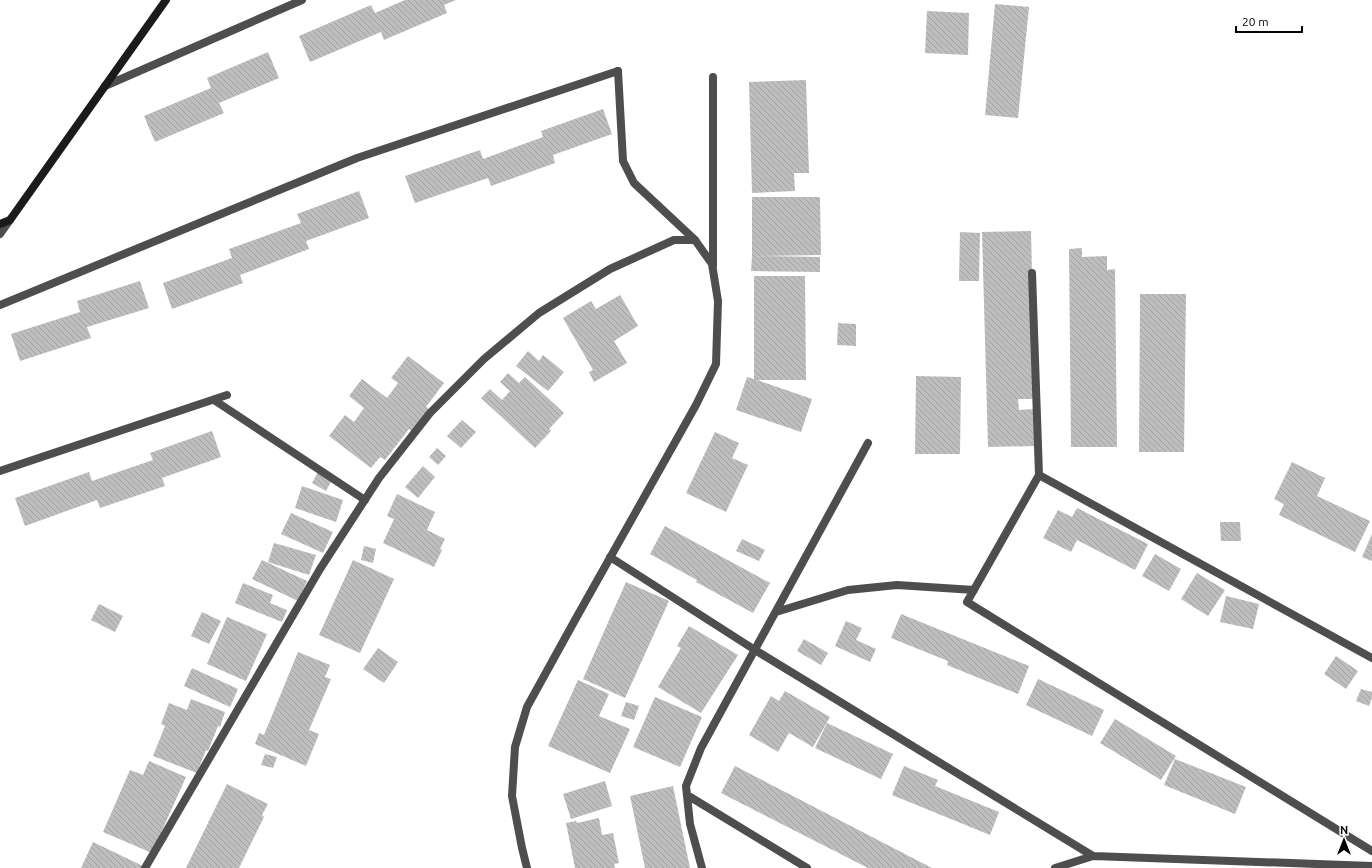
<svg xmlns="http://www.w3.org/2000/svg" width="1372" height="868" viewBox="0 0 1372 868" font-family="Ubuntu,sans-serif">
<style>
.building{fill:url(#building-back-hatch)}
.lines{fill:none;stroke-linecap:round;stroke-linejoin:round}
.lane{stroke:#4e4e4e;stroke-width:8}
.street{stroke:#4e4e4e;stroke-width:8}
.secondary{stroke:#1b1b1b;stroke-width:8}
</style>
<defs>
<pattern id="building-back-hatch" width="6" height="6" patternUnits="userSpaceOnUse"><rect width="6" height="6" fill="#bebebe"/><path d="M-1 5l2 2M0 0l6 6M5-1l2 2" fill="none" stroke="#a2a2a2"/></pattern>
</defs>
<rect width="100%" height="100%" fill="#fff"/>
<path class="building" d="M405,0H456L444,5L447,13L384,40L381,32L310,62L299,36L371,5L375,13Z
M995,4L1029,7L1018,118L985,115Z
M927,11L969,13L968,55L925,53Z
M268,52L279,78L219,103L224,113L155,142L144,116L211,88L207,78Z
M806,80L809,173H794L795,191L752,193L749,82Z
M603,109L612,134L553,155L555,163L491,186L488,178L415,203L405,176L480,150L483,159L543,137L541,131Z
M359,191L369,218L306,241L309,249L240,275L243,283L172,309L163,283L232,258L229,249L301,223L297,214Z
M752,197H820L821,255L756,256L820,257V272L751,271L752,256Z
M1031,231L1035,399H1018L1019,410L1034,409L1035,446L988,447L982,232Z
M960,232L980,233L979,281H959Z
M1082,248V257L1107,256V270L1115,269L1117,447H1071L1069,249Z
M754,276H805L806,380H757L812,399L801,432L736,410L747,377L754,379Z
M140,281L149,308L87,327L91,338L20,361L11,334L80,312L77,301Z
M1140,294H1186L1184,452H1139Z
M620,295L638,326L614,341L627,363L594,382L589,372L593,370L563,318L591,301L596,309Z
M838,323L856,324V346L837,345Z
M528,351L539,361L543,355L564,372L548,391L516,366Z
M408,356L444,383L426,407L431,411L413,433L409,429L385,460L380,457L371,468L329,436L345,415L354,422L364,408L349,396L362,379L387,398L398,383L391,378Z
M508,373L519,383L525,377L564,413L549,429L551,431L535,448L481,398L490,389L502,400L510,391L500,382Z
M916,376L961,377L960,454H915Z
M462,420L476,432L461,448L447,436Z
M212,431L221,457L162,478L165,486L100,508L97,500L25,526L15,498L89,472L92,481L153,460L150,453Z
M715,432L739,443L732,458L748,465L726,512L686,493Z
M437,448L446,456L438,465L429,457Z
M1292,462L1325,478L1317,496L1370,521L1355,552L1279,515L1284,504L1274,499Z
M423,466L435,477L418,498L405,487Z
M319,470L333,478L326,491L312,483Z
M302,486L343,500L336,522L295,508Z
M397,494L435,512L427,530L445,539L440,549L442,550L434,567L383,543L394,519L387,516Z
M1077,508L1148,544L1135,570L1077,540L1071,552L1043,538L1058,510L1072,517Z
M291,513L333,532L323,553L281,534Z
M1220,522H1240L1241,541H1221Z
M665,526L770,583L753,613L696,582L697,580L650,554Z
M1372,534V561L1362,557Z
M742,539L765,550L759,561L736,551Z
M274,543L316,555L309,575L268,562Z
M364,546L376,549L373,563L361,560Z
M1155,554L1181,569L1169,591L1142,576Z
M262,560L307,581L298,601L252,579Z
M353,560L394,579L360,653L319,635Z
M1197,573L1225,590L1208,616L1181,599Z
M626,582L669,601L625,698L583,679Z
M243,583L273,595L270,603L287,610L282,622L235,603Z
M1226,596L1259,604L1253,629L1220,622Z
M99,604L123,616L115,632L91,620Z
M202,612L221,621L209,644L191,636Z
M901,614L1029,666L1018,694L947,665L948,661L891,638Z
M227,617L267,634L246,681L207,664Z
M846,621L862,628L856,640L876,649L870,662L835,646Z
M689,626L738,655L701,713L658,687L681,648L677,646Z
M804,639L828,653L821,665L797,651Z
M378,648L398,662L384,683L363,669Z
M298,652L330,665L325,677L331,679L309,730L319,734L306,766L255,744L259,733L264,735Z
M1336,656L1358,671L1346,689L1324,674Z
M192,668L238,689L230,707L184,686Z
M1038,679L1104,710L1092,736L1026,705Z
M578,680L609,694L599,716L630,729L610,773L548,746Z
M1361,689L1372,692V698L1369,706L1356,701Z
M785,691L830,717L813,747L789,733L778,752L749,735L771,696L779,701Z
M655,697L702,717L680,767L633,747Z
M191,699L225,712L220,727L218,726L208,751L206,750L197,773L153,756L165,726L161,724L169,703L187,710Z
M626,702L639,706L634,720L621,716Z
M1115,719L1176,756L1161,780L1100,743Z
M827,723L893,754L881,779L815,748Z
M265,754L277,757L273,768L261,765Z
M1175,759L1246,787L1235,814L1164,785Z
M149,761L186,777L152,853L103,832L130,770L143,775Z
M735,766L932,868H868L721,793Z
M904,766L938,780L935,786L999,812L990,835L892,795Z
M605,781L612,806L571,819L563,794Z
M227,784L268,804L262,815L264,817L239,868H186Z
M673,786L690,868H645L630,796Z
M599,818L602,835L613,833L619,863L614,864L615,868H575L566,823L576,821L577,823Z
M93,842L143,866L142,868H81Z"/>
<g class="lines">
<path class="lane" d="M618,71L623,161L634,183L695,240
M214,400L365,500"/>
<path class="street" d="M713,77V266
M105,86L302,0
M0,234L10,220
M1032,273L1039,475
M0,305L357,158L618,71
M0,471L227,395
M610,557L755,650L1093,856
M776,612L848,590L897,585L974,590
M1372,658L1039,475L967,602L1372,851
M687,795L807,868
M145,868L320,569L379,478L430,413L484,359L539,313L610,269L674,240H695L712,264L718,301L716,364L696,405L575,620L527,707L515,747L512,796L522,848L527,868
M702,868L690,824L686,786L701,748L868,443
M1055,868L1093,856L1372,866"/>
<path class="secondary" d="M0,224L10,220L166,0"/>
</g>
<g transform="translate(1344 840)" stroke="#ffffff" stroke-width="3" paint-order="stroke">
<path d="M0-3L7 15L0 10L-7 15Z" fill="#000000"/>
<text y="-6" font-size="11" font-weight="bold" text-anchor="middle" fill="#000000">N</text>
</g>
<path d="M1236 26v6h66v-6" fill="none" stroke="#000000" stroke-width="2"/>
<text x="1242" y="26" font-size="12" fill="#000000" stroke="#ffffff" stroke-width="3" paint-order="stroke">20 m</text>
</svg>
